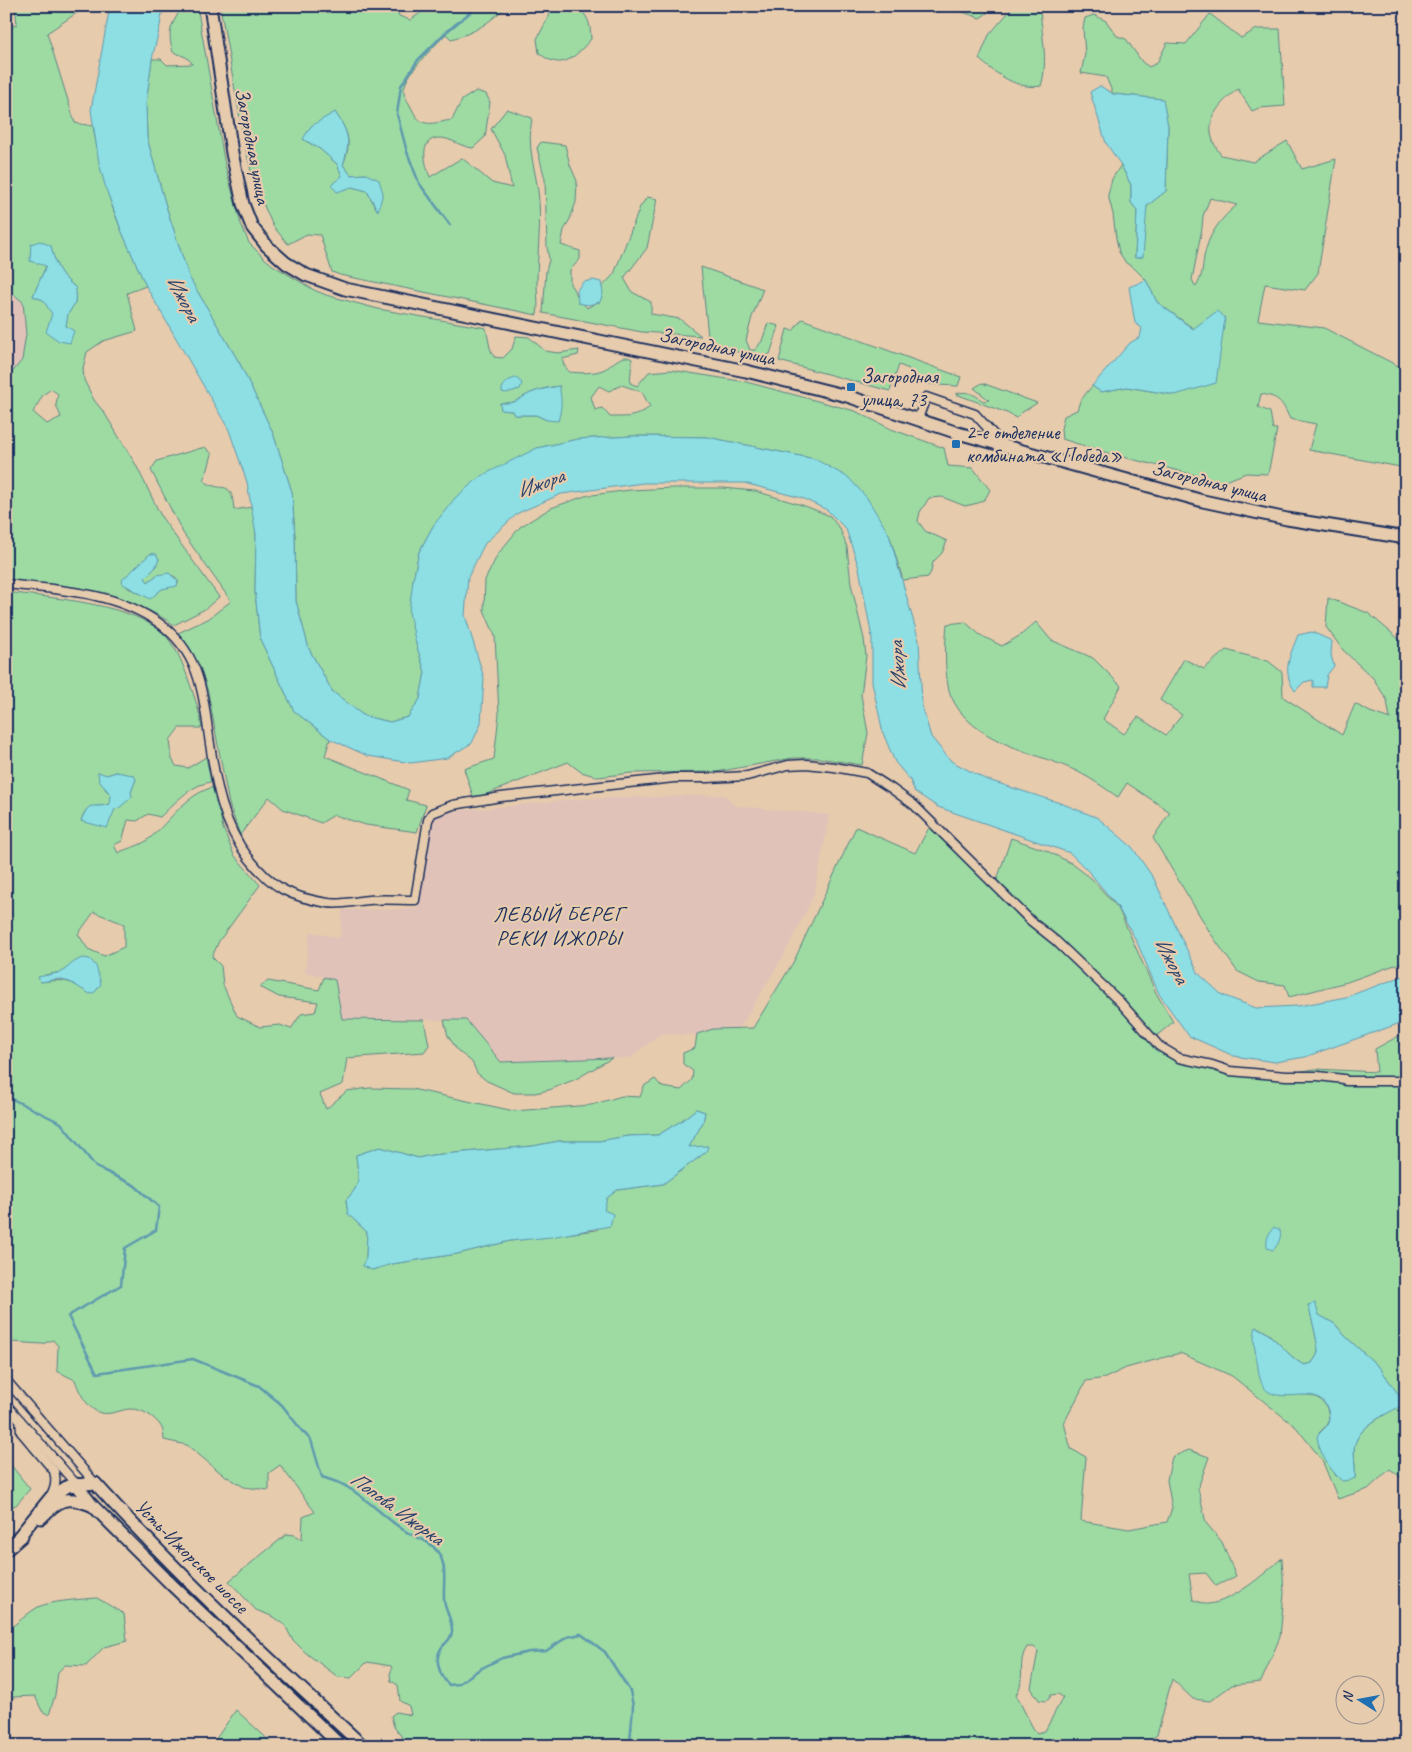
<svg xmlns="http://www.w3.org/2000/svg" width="1412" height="1752" viewBox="0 0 1412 1752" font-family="Caveat,sans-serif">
<rect width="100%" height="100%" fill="#e6cbad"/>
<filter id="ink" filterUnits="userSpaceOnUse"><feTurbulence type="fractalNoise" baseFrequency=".02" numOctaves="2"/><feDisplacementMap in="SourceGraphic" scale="10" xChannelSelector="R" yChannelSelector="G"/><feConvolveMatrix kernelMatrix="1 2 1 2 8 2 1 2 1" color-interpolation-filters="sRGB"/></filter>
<g filter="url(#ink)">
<g fill="#e0c2b9">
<path d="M6,288L23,302L26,334L22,361L6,380Z"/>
<path d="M725,795L735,806L829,815L814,895L785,953L735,1036L660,1034L630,1058L501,1062L466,1020L342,1019L335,980L305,972L310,932L339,938L341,932L342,910L417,909L430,822L437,813L580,799Z"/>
</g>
<g fill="#9ddba3" stroke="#5c8580" fill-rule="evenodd">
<path d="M15,6H87L47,33L75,123L93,126C97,147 100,167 106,186C115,221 132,253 146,286L127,293L137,331L103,341L87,352L83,368L84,380L94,400L105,414L136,465L162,518L219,597L205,609L174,625C126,591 63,589 6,581V380L22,360L26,334L23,302L6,288V30L17,24ZM51,246C56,267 59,274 76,288L75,303L68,314L66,326L53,314L43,300L33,296L46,266ZM51,389L58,394L56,405L61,417L47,424L33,412L43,395ZM150,554H156L159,559L155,568L145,578L148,582L157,575L174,576L178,581V584L162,589L150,598L128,588L123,580Z"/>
<path d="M181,6H197L225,165L241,224L249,243L264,258L274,266L314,290L326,295L378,309L486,328L490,348L494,357L503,358L512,349L516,336L529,337L545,351L558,353L579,350L578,355L562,359L564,365L569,372C580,373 595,374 605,369C613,365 622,352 632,359L630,383L637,386L649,372L671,370L746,382L855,411L891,429L944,448L948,466L973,468L990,490L985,499L978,503L965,506L942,497L929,498L920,512L918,521L925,531L947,541L942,553L933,562L931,572L928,577L903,580L889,534L815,459L707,437L632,436L578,439L537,448L433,526L419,552L413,580L416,644L425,672L420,699L408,717L390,722L364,716L332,691L309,649L296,601L295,537L292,492L273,433L240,364L189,277L165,203L147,138L146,104L152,59H161L167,65L193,64L186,57L173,52C170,42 168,31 174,21C177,15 180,12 181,6ZM622,385L642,392L650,407C635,418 628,417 610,417L602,408L595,410L591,397L599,386L609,391ZM560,386L547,420L536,415H514L512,411L501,410L500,403C518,404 517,399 531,393C540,389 550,387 560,386Z"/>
<path d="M220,6H396L399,16L410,20L431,6H507C488,23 476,33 451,39L446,34C436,45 401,77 404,93C405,98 409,103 411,107C421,130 431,123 452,120L462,100L476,91L486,94L490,102L485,137L473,148C461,147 449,137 439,138C418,139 425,164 430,177L462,158L492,183L512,188L505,155L491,129L507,109L532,118C527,148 534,163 538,191C542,222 537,253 537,284C537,295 539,304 537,315L340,275L332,272L320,235L307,234L288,244L273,226L254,183L245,146ZM335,112C349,133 352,142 343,165L351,175L366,174L377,210L367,191L352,187L342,176L337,164L320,149L304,140Z"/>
<path d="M547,6H577C589,18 590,22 591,39C574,58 562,72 539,53L537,39L550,14Z"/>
<path d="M954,6H989L987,13L980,18L960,11Z"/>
<path d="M1014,6L1040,7C1041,33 1049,60 1041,86C1018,90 996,74 979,59L989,35Z"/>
<path d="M1210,14L1241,38L1257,29H1280L1285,106L1259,108L1252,111L1238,89C1214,107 1200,127 1221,155L1253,162L1287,141L1302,169L1336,159L1318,273L1305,290L1265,284L1258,320L1324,328L1406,370V468L1309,450L1316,424L1290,419C1282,402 1280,397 1261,394L1258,407L1270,412L1273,429H1277L1268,474L1246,473L1223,482L1111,454L1062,439L1061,429L1064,416L1077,410L1080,401L1092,386L1101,392L1127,387L1175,395L1216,312L1194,329L1157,302L1146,280L1134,268L1126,263L1119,252L1116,238L1113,214L1108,195L1112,179L1121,165L1131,185V202L1137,211L1135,258L1147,206L1166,191L1168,126L1162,99L1113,94L1106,77L1081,73L1085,54L1083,28L1085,18L1094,15L1106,21L1117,36L1126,39L1142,62L1149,67L1157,63L1167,43L1186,44ZM1210,198L1237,205C1220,219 1208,235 1204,257C1202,270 1203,275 1196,287L1192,280L1202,228L1203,216Z"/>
<path d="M541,142L565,145L570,165L577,181L576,202L570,219L564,230L561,245L580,251V259L570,270V284L580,300L587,308L597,302L601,288L614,274L640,207L647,197L657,199L647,248L624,278L632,292L651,302V314L680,319L701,336L642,332L543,313L546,271L549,260L547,246L545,179L537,148Z"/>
<path d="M701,267L763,289L752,317L746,340L750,350H755L762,341L768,323L779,326L770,354L762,357L709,346Z"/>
<path d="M802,319L961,377L958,386L937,385L912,381L909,369L899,365L890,391L779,361L787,329L793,331Z"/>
<path d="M982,383L1037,403L1021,413L1016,418L1007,413L956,394C967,390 974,394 983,401L989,400L974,388Z"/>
<path d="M205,447L212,454L208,469L203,480C223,496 231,475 234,510L252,507L256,534L255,592L260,639L294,711L330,739L325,756L409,790L406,800L426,805L417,832L366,825L334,815L321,823L283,809L269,797L240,835L229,804L208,692L201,670L178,633L208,619L231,601L183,533L151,470L157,461Z"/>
<path d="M674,488H723L755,491L805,506L830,516L840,529L847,547L851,584L864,639L866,656L861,695L868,733L862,765L819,758H793L716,772L631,773L599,777L581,772L568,762L474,799L464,769L494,759L499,714L495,636L484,610L485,580L498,554L520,527L551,508L585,496L630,490Z"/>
<path d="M6,592C51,598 134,603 166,636C178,650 184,667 190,684C195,699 200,712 202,728H179L170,740L172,759L176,766L188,768L206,757L211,782C190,785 175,803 160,817L148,814L137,821L128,820L122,841L114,845L118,853C129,847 140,847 150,838C171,820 186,794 214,787L223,828L234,855L260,885L219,941L212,957L221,966L223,985L237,1016L260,1027L280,1025L291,1029L301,1014L315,1012L318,1002L279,997L260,987L268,981L319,990L324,977L335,980L342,1019L424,1020L429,1045L424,1052L347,1058L343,1084L320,1094L326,1109L347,1091L370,1088L412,1089L514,1111L591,1105L622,1096L640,1097L644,1086L655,1079L662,1087L681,1090L692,1080L693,1071L683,1064V1053L695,1048L697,1034L713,1029L753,1028L794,961L856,827L915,853L929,828L996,883L1011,838L1045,850L1071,863L1092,879L1118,908L1156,993L1173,1022L1154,1038L1181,1062L1219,1071L1271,1076L1315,1069L1377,1072L1375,1049L1406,1032V1481L1390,1469L1368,1489L1338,1499L1322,1460L1296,1427L1232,1376L1180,1353L1126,1368L1105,1378L1086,1381L1064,1423L1071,1449L1086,1457L1081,1521L1129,1529L1167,1522L1172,1508L1167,1480L1172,1457L1189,1450L1209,1457L1198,1488L1206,1523L1222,1542L1236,1576L1216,1586L1206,1573L1189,1574L1193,1600C1198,1601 1204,1605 1208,1604C1233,1602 1264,1574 1282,1558L1284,1594L1280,1637L1261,1682L1232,1685L1210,1701L1193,1699L1172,1679L1157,1735L1141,1746H409L394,1727L391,1716L396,1712L411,1715L409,1706L400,1701L398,1685L391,1681L390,1674L392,1669L391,1666L367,1662L351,1678L338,1677L306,1653L292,1639L285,1625L274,1617L256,1610L229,1581L287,1534L295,1535L302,1539L303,1517L315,1512L280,1465L269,1473V1490L244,1487L221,1473L187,1445L164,1440C164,1436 163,1431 162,1428C156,1417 141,1408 129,1409C120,1410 111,1415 101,1413C88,1410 79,1392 75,1380L57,1371L58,1346L53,1340L42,1344L12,1342L6,1335ZM116,772L136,779L131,792L112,812L110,821H81C87,801 94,809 110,804L111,795L105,789L107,775ZM94,912L124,924V947L104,956L88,949L78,934ZM67,968L78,986C65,979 55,980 41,982L45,975L62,972ZM696,1109L705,1112L703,1122L689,1147L706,1152L663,1184L617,1190L607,1198L597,1230L510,1241L457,1254L392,1264L372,1270L366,1258L367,1232L348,1214L346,1200C363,1183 358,1177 356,1155L380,1147L418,1158L432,1155L533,1146L559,1141H599L628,1136L658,1135L681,1121ZM1308,1305L1319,1315L1335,1324L1345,1336L1380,1368L1404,1403C1387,1415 1355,1426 1354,1450C1354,1460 1356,1469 1355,1478L1336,1476L1319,1447V1433C1325,1427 1331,1422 1328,1412C1323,1390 1297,1395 1280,1395C1265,1371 1250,1357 1257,1327C1276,1335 1286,1356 1304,1365L1312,1363C1314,1360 1317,1356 1318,1352C1319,1348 1310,1310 1308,1305ZM1027,1647H1034L1038,1651L1031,1688L1039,1700L1045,1701L1049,1699L1051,1695L1058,1694L1063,1697L1045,1731L1037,1733L1033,1728L1016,1695C1027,1678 1016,1663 1027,1647Z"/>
<path d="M1328,598L1368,613L1406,645V961L1347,982L1289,997L1285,985L1259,982L1237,971L1211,934L1153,838L1170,812L1127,783L1118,797C1103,787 1088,776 1072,769C1031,751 971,742 951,696C944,680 945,641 947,624L965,622L980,635L1002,646L1021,635L1036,622L1051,640L1093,658L1121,686L1103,719L1124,734L1138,717L1166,735L1182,715L1160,700L1184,659L1204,669L1226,650L1268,661L1282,672L1283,697L1342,735L1355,704L1370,712L1390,719L1387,700L1373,678L1343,650L1326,627Z"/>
<path d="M444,1020H466L501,1062L612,1058L576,1079L549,1090L535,1093H514L487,1081L477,1073L472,1062L458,1051L448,1036Z"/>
<path d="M6,1459L30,1489L16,1505L6,1509Z"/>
<path d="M97,1598L124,1614L127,1641L104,1647L86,1666L65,1665L58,1672L55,1695L49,1715L42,1711L35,1696L13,1697L6,1709V1630C18,1624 27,1613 38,1607C50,1601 84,1599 97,1598Z"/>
<path d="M236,1710L275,1746H211Z"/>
</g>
<g fill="#8ddfe4" stroke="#5f99ae">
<path d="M110,6H163L160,26L152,59L146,104L147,138L165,203L189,277L240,364L273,433L292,492L295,537L296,601L309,649L332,691L364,716L390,722L408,717L420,699L425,672L416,644L409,612L413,580L419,552L433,526L455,498L481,476L537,448L578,439L632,436L707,437L815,459L849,478L867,498L889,534L919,641L922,706L931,737L951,761L985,779L1063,804L1098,818L1132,847L1154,879L1183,942L1199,974L1222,995L1256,1008L1299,1006L1346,997L1406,975V1021L1305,1057L1275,1062L1234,1056L1189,1036L1159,994L1137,942L1117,906L1090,873L1070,853L938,807L915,792L910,780L895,762L883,733L872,682V638L859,568L846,529L827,510L802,498L744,483H643L561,494L518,513L485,543L468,577L465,615L484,678L481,723L472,743L447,758L411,763L368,756L330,739L294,711L260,639L255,592L256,534L247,482L229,430L146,286L122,232L106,189L99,163L91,110Z"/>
<path d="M1100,86L1113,94L1163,99L1168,126L1166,191L1147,206L1143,257L1135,258L1137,211L1131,202V185L1121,165L1106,143L1090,92Z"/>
<path d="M335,112C349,133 351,141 343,165L351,175L366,174L379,180L383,193L378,211L367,191L352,187L337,192L331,185L342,176L337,164L320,149L303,139L311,126Z"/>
<path d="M40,241L51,246C56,267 59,274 76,288L75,303L68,314L66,326L74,331L70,343L59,341L46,332L52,314L43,300L33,296L46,266L30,261L31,244Z"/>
<path d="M593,280L601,282L603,293L600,302L588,305L578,303L577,290L583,282Z"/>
<path d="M1146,280L1157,302L1193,329L1217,311L1225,318L1216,383L1175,395L1127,387L1101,392L1092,386L1130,343L1140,337L1142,328L1135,323L1129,287Z"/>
<path d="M516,378L522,383L520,389L506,393L502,392C501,385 509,379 516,378Z"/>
<path d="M559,386C562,399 562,408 558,421L547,420L536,415H514L512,411L501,410L500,403C518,404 517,399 531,393C540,389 550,388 559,386Z"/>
<path d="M150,554H156L159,559L155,568L145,578L148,582L157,575L169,573L178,581L177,586L162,589L150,599L123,584L122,580Z"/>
<path d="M1312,632L1332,641L1331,655L1334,666L1327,675L1325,687H1313V680L1304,682L1295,691C1281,671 1290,656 1298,635Z"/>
<path d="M98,772L107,775L116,772L133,775L136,779L131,792L132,797L119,808L115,809L107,828L81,821C90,798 92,810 110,804L111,795L99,781Z"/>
<path d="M82,958L90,959L96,966L101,984L95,992L90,994L70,982L58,979L41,982L38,977L62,972L74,962Z"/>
<path d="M696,1109L705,1112L703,1122L689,1147L708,1146L706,1152L663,1184L617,1190L607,1198L604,1210L613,1214L610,1226L551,1237L510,1241L457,1254L392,1264L372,1270L362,1266L366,1258L367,1232L348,1214L346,1200C363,1183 358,1177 356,1155L380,1147L418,1158L432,1155L533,1146L559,1141H599L628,1136L658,1135L681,1121Z"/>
<path d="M1274,1227L1280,1230C1282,1237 1278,1245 1273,1250L1267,1248C1266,1239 1268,1234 1274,1227Z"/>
<path d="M1315,1303L1319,1315L1335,1324L1345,1336L1380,1368L1405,1404C1387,1414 1355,1426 1354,1450C1354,1460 1356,1469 1355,1478L1351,1480L1342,1481C1329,1469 1319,1453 1317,1436C1320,1432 1325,1429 1327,1425C1330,1420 1329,1414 1328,1410C1319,1383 1288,1403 1269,1392C1259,1386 1259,1372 1257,1361C1255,1349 1252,1339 1256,1327C1276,1335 1286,1356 1304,1365L1312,1363C1314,1360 1317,1356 1318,1352C1319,1348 1310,1310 1308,1305Z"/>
</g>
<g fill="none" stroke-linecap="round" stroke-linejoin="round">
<g stroke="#5f99ae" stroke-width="2.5">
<path d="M450,225L419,183L407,152L397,114L401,86L418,60L445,33L478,6"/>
<path d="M6,1096L61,1123L96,1167L134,1185L159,1207L156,1230L125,1248L121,1285L68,1316L97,1373L193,1359L259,1386L282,1405L302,1431L311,1440L322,1477C330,1480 340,1482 347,1487C368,1499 385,1518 405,1531C416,1538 429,1540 437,1551C448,1565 443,1582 444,1599C444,1610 453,1619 452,1632C451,1640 446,1642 442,1647C433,1659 440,1676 449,1685L458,1684L480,1669L502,1658L529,1652L546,1651L567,1637L581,1634L605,1652L630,1691L633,1706L630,1742L632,1746"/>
</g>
<g stroke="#1b2f5e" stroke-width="11">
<g id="street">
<path d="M918,419L926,397L975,414L1003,445"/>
<path d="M6,584C58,590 114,591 159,623C202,654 203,697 210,744C216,784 223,825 248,857C272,888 290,897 328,903C341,905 356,901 369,900C384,899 400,900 415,900L428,820L432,813L453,805L501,797L674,778H708L747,776L788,765L806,764L834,767L867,773L892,789L914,805L1031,921L1056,941L1120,1002L1159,1046L1179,1058L1212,1065L1230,1071L1286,1076H1318L1344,1079L1346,1081H1406"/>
<path d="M6,1380L95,1483"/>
<path d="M6,1404L76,1484"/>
<path d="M20,1420L21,1432L54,1471C57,1481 55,1487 51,1497"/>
</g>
</g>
<g stroke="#1b2f5e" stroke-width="15">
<g id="secondary">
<path d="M210,6L232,153L243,204L252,227L267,246L286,263L306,275L345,289L746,371L847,396L958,433L1203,501L1287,519L1406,538"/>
<path d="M76,1484L93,1506L172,1585L341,1746"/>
<path d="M41,1518C59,1499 66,1495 91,1505"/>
<path d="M17,1539L51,1497L68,1486L95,1483C179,1576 271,1661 363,1746"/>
<path d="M6,1550L22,1536"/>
</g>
</g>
<use href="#street" stroke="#e6cbad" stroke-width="8"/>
<use href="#secondary" stroke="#e6cbad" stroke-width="11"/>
</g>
</g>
<g fill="#1f6fb2" stroke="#e6cbad" stroke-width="2">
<rect x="846" y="382" width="10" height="10" rx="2.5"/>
<rect x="951" y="439" width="10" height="10" rx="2.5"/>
</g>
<g text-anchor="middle" stroke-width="4.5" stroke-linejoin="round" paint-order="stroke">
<g font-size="20" fill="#1b2f5e" stroke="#e6cbad">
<text transform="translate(253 146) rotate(79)" y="7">Загородная улица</text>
<text transform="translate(717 346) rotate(12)" y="7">Загородная улица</text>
<text transform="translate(1209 481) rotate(14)" y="7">Загородная улица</text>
<text transform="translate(192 1556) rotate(45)" y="7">Усть-Ижорское шоссе</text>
</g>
<g font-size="20" fill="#1b2f5e" stroke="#e6cbad" text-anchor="start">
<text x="861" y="383">Загородная<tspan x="861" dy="23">улица, 73</tspan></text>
<text x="966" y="439">2-е отделение<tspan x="966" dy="23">комбината «Победа»</tspan></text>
</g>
<g font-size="21" font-style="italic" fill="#26416b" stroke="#e6cbad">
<text transform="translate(184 298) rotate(62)" y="7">Ижора</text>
<text transform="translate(540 483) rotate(-20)" y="7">Ижора</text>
<text transform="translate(897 666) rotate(-94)" y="7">Ижора</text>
<text transform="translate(1172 960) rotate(62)" y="7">Ижора</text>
<text transform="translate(397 1508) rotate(36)" y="7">Попова Ижорка</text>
</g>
<g font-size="21" letter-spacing="1" fill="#1b2f5e" stroke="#e6cbad">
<text x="559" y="921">ЛЕВЫЙ БЕРЕГ<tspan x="559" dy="24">РЕКИ ИЖОРЫ</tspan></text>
</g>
</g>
<rect width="1412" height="1752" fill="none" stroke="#e6cbad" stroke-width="25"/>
<rect x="12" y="12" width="1387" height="1727" fill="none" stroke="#1b2f5e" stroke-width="2" filter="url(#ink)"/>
<g transform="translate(1360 1700) rotate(281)"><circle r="24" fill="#e6cbad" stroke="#958d8d"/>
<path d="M0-4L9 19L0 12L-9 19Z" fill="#1f6fb2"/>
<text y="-8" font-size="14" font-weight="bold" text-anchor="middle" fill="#1b2f5e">N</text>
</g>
</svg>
